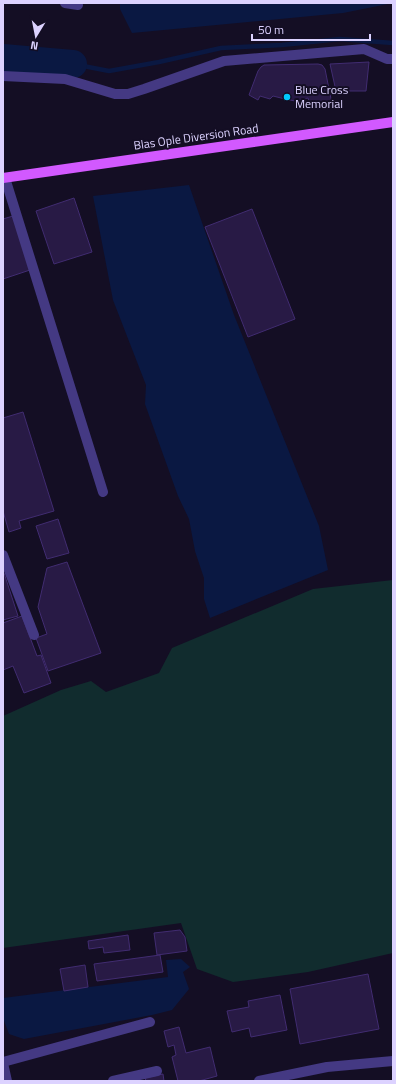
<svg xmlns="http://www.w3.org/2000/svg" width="396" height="1084" viewBox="0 0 396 1084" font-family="'Titillium Web',sans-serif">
<rect width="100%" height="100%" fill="#140e24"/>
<path fill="#112c2e" d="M393,580V953L308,972L233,982L197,969L181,923L3,948V716L61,690L91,681L106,692L159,673L172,648L313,589Z"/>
<g fill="#0a1842">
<path d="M120,3H393L343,13L132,33L120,9Z"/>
<path d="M189,185L234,315L319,526L328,570L210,618L204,599V578L195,551L189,519L178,496L145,404L146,385L113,300L93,196Z"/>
<path d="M181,959L190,967L183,972L189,989L172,1010L152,1015L24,1039L9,1034L3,1018V998L168,977L166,960Z"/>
</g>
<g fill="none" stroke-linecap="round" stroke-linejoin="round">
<path stroke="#0a1842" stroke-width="4.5" d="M73,64L109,71L159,62L221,48L282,45L340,39L393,43"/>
<path stroke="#0a1842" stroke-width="28" d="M3,58L73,64"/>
</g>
<g fill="#281a45" stroke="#412c71">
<path d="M369,62L366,91H336L330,64Z"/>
<path d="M318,64L322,65L325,69L332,104L322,106L321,102L310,104L308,98L295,101L285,99L273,96L270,99L260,96L258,100L249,95L258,71L261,67L264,65Z"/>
<path d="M74,198L92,252L54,264L36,211Z"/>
<path d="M252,209L295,319L248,337L205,227Z"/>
<path d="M13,216L30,270L3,279V219Z"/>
<path d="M23,412L54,511L19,521L21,528L9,532L3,511V418Z"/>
<path d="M58,519L69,553L47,559L36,526Z"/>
<path d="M67,562L101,653L48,671L36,638L47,634L38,607L47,568Z"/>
<path d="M3,573H4L18,616L3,620Z"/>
<path d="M22,616L37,656L41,655L51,683L24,693L13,666L3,670V623Z"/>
<path d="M180,930L185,937L187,951L157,955L154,933Z"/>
<path d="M128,935L130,950L104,953L103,947L89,949L88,941Z"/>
<path d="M160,955L163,972L97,981L94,964Z"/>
<path d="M85,965L88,987L64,991L60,969Z"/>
<path d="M368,974L379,1029L300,1044L290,989Z"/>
<path d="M280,995L287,1030L251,1037L249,1028L232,1032L227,1011L249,1007L248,1001Z"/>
<path d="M179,1027L186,1053L210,1047L217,1076L199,1081H178L172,1057L176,1055L174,1045L168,1047L164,1031Z"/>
<path d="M163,1074L164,1081H146L145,1078Z"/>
</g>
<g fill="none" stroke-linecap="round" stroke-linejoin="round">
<g stroke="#443983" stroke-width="10">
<path d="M65,3L78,5"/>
<path d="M3,76L65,79L115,94H128L144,89L224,61L364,49L387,59H393"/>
<path d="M5,178L103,492"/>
<path d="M3,555L34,635"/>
<path d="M3,1062L150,1022"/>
<path d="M3,1063L7,1081"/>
<path d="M113,1081L157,1071"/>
<path d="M259,1081L327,1067L393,1061"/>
</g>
<path stroke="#d259ff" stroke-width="10" d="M3,178L393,122"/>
</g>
<circle fill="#00c9fd" stroke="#140e24" stroke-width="1.5" cx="287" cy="97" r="4"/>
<g text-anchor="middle" stroke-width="4" stroke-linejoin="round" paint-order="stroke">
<g font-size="12" fill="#dcd2ff" stroke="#140e24" text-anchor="start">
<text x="295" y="94">Blue Cross<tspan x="295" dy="14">Memorial</tspan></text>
</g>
<g font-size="12" fill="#dcd2ff" stroke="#140e24">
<text transform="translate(196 137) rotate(-8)" y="4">Blas Ople Diversion Road</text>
</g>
</g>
<rect width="396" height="1084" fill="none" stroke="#dcd2ff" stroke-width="8"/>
<g transform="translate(36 36) rotate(190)" stroke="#140e24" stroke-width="3" paint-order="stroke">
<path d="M0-3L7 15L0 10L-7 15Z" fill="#dcd2ff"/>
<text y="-6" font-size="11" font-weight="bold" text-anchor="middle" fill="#dcd2ff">N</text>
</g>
<path d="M252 34v6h118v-6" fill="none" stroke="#dcd2ff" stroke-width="2"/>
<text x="258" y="34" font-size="12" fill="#dcd2ff" stroke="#140e24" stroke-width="3" paint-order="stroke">50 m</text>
</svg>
